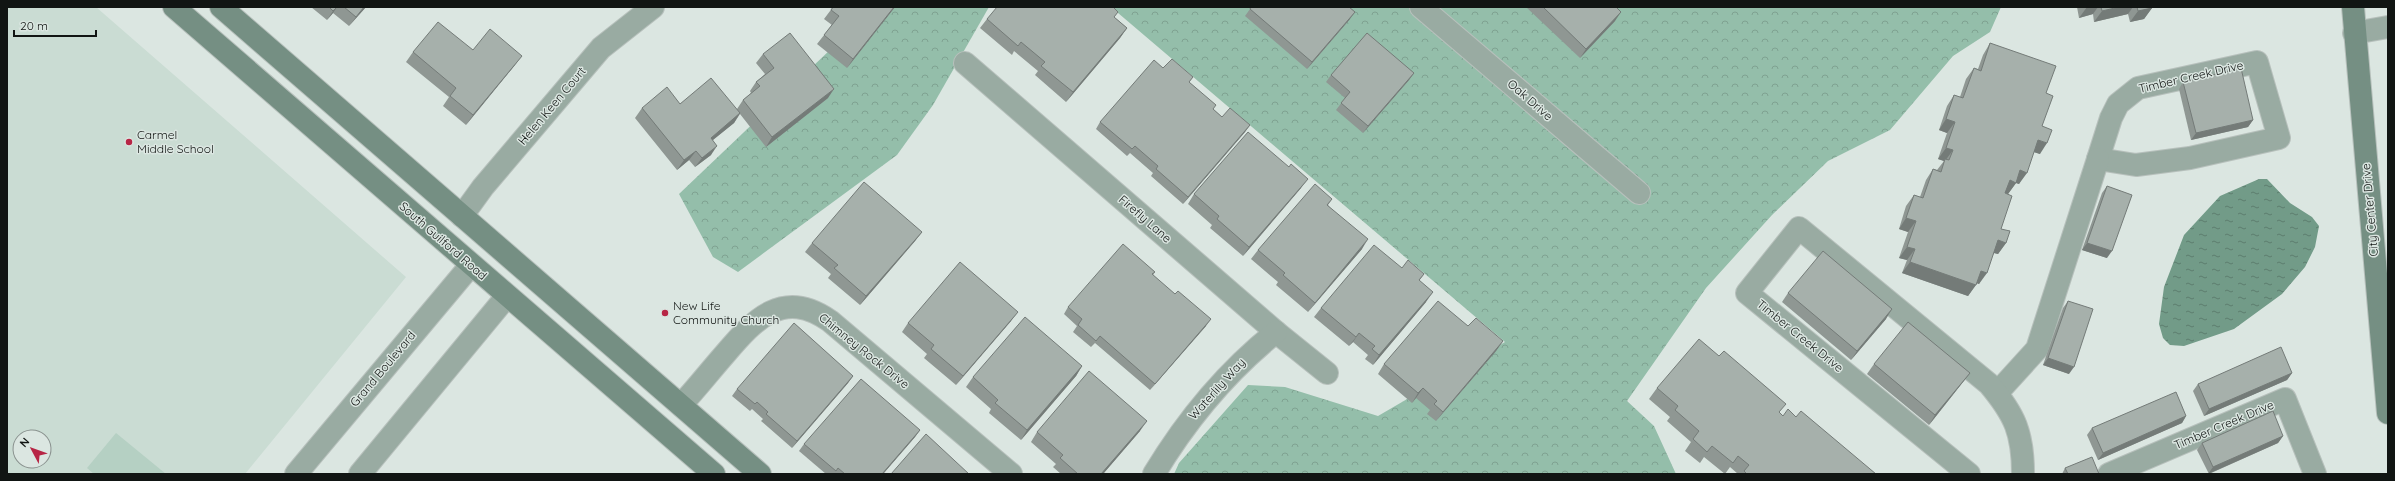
<svg xmlns="http://www.w3.org/2000/svg" width="2395" height="481" viewBox="0 0 2395 481" font-family="Quicksand,sans-serif">
<defs>
<pattern id="forest-crowns" width="20" height="18" patternUnits="userSpaceOnUse"><rect width="20" height="18" fill="#94beaa"/><path d="M2 6a3 3 0 1 1 6 0M12 15a3 3 0 1 1 6 0" fill="none" stroke="#7fa291"/></pattern>
<pattern id="water-ripples" width="26" height="14" patternUnits="userSpaceOnUse"><rect width="26" height="14" fill="#729b88"/><path d="M2 4q2-2 4 0t4 0M15 11q2-2 4 0t4 0" fill="none" stroke="#5c7d6e"/></pattern>
</defs>
<rect width="100%" height="100%" fill="#dbe6e1"/>
<path fill="#cadcd3" fill-rule="evenodd" d="M7,7H96L406,277L245,474H7ZM20,437H44V461H20Z"/>
<path fill="#b5d0c3" d="M116,433L166,474H94L87,468Z"/>
<g fill="url(#forest-crowns)">
<path d="M875,7H989L933,105L897,155L738,272L713,257L679,194Z"/>
<path d="M1111,7H2001L1990,32L1953,56L1890,130L1828,161L1772,215L1706,288L1627,401L1654,426L1676,474H1174L1179,463L1248,385L1285,387L1378,416L1505,342Z"/>
</g>
<path fill="url(#water-ripples)" d="M2259,179H2267L2290,203L2312,217L2319,226L2315,247L2305,267L2282,294L2234,329L2184,346L2170,345L2163,338L2159,324L2164,287L2184,235L2220,196Z"/>
<g fill="none" stroke-linecap="round" stroke-linejoin="round">
<g stroke="#b7c0bc" stroke-width="24">
<g id="street">
<path d="M1421,7L1639,193"/>
<path d="M2354,33L2388,27"/>
<path d="M2257,62L2279,138L2190,158L2136,165L2098,159L2111,118L2118,104L2138,88Z"/>
<path d="M965,63L1276,332L1327,373"/>
<path d="M462,216L483,187L601,48L653,7"/>
<path d="M1997,393L2037,349L2098,159"/>
<path d="M681,405C696,389 710,371 725,354C755,319 783,288 830,321L1011,474"/>
<path d="M296,474L471,265"/>
<path d="M360,474L507,296"/>
<path d="M1154,474C1187,419 1226,372 1276,332"/>
<path d="M1969,474L1747,293L1799,228L1989,384C2015,415 2023,433 2023,474"/>
<path d="M2109,474L2285,399L2315,474"/>
</g>
</g>
<g stroke="#b7c0bc" stroke-width="24">
<g id="secondary">
<path d="M174,7L714,474"/>
<path d="M221,7L760,474"/>
<path d="M2353,7L2388,413"/>
</g>
</g>
<use href="#street" stroke="#99aba2" stroke-width="22"/>
<use href="#secondary" stroke="#758f83" stroke-width="22"/>
</g>
<g fill="#8f9793">
<path d="M311,7H366L349,26L333,13L327,20Z"/>
<path d="M833,7H895L847,68L817,44L832,25L824,19Z"/>
<path d="M1526,7H1616L1615,21L1580,58Z"/>
<path d="M2077,7H2156L2152,8L2144,19L2130,22L2128,14L2094,22L2093,14L2079,18Z"/>
<path d="M1250,9L1350,19L1307,69L1245,16Z"/>
<path d="M1118,12L1114,17L1127,28L1120,38L1066,102L1035,75L1038,71L1014,51L1012,55L980,28L987,19Z"/>
<path d="M1990,43L2046,93L2042,126L2040,154L2034,152L2019,184L2016,183L2008,194L2001,229L2006,243L1998,254L1994,253L1979,284L1977,283L1968,296L1902,273L1907,260L1899,258L1908,232L1899,229L1906,206L1914,195L1920,197L1926,180L1933,169L1937,170L1944,161L1938,159L1947,133L1939,130L1947,106L1954,95L1960,97L1966,79L1974,68L1978,69L1983,55Z"/>
<path d="M473,50L515,65L466,125L443,106L449,97L406,62L413,52Z"/>
<path d="M763,54L828,98L766,147L740,114L734,123L713,140L711,155L695,167L689,160L677,170L635,118L642,108L680,104L737,109L743,100L751,93L750,91L756,82L765,74L756,63Z"/>
<path d="M1163,68L1193,77L1189,82L1213,109L1222,117L1250,125L1245,132L1183,204L1151,176L1153,173L1130,153L1127,156L1096,129L1100,122Z"/>
<path d="M1414,73L1409,80L1363,133L1336,110L1345,98L1326,82L1331,75Z"/>
<path d="M2183,82L2253,120L2248,127L2191,140L2179,89Z"/>
<path d="M2107,186V258L2082,250L2102,193Z"/>
<path d="M1301,188L1243,256L1210,228L1212,225L1188,204L1194,194Z"/>
<path d="M1332,199L1328,205L1362,249L1308,312L1276,285L1278,282L1251,259L1258,250Z"/>
<path d="M922,232L915,241L860,305L828,278L831,274L805,252L812,243Z"/>
<path d="M1402,268L1424,274L1419,281L1426,302L1373,365L1365,359L1368,355L1353,342L1349,346L1314,317L1321,308Z"/>
<path d="M1155,272L1153,275L1206,326L1150,390L1095,343L1091,347L1073,332L1077,326L1064,314L1068,307Z"/>
<path d="M1788,293L1886,319L1851,360L1782,302Z"/>
<path d="M2068,301L2069,374L2043,365L2063,308Z"/>
<path d="M1011,321L956,385L924,358L927,354L902,332L908,323Z"/>
<path d="M1468,326L1503,341L1496,351L1436,421L1427,414L1430,410L1416,398L1412,403L1378,374L1384,364Z"/>
<path d="M1874,364L1970,373L1963,382L1929,425L1867,374Z"/>
<path d="M1082,366L1076,376L1021,440L989,413L991,409L966,387L973,377Z"/>
<path d="M2292,373L2287,380L2204,416L2193,391L2198,384Z"/>
<path d="M853,376L848,383L792,448L761,421L763,419L752,409L750,411L732,396L737,389Z"/>
<path d="M1657,388L1780,413L1783,416L1796,417L1876,474H1738L1730,467L1725,474L1704,457L1700,463L1685,451L1691,442L1667,421L1670,417L1649,399Z"/>
<path d="M2186,416L2182,423L2098,460L2087,435L2092,428Z"/>
<path d="M920,430L915,437L883,474H826L799,451L804,444Z"/>
<path d="M1140,431L1103,474H1061L1053,467L1056,464L1031,442L1037,432Z"/>
<path d="M2283,436L2278,443L2209,474L2197,450L2202,443Z"/>
<path d="M2065,468L2099,474H2062Z"/>
</g>
<g fill="#747b78">
<path d="M337,7L333,13L327,20L333,11Z"/>
<path d="M364,7H366L349,26L356,17Z"/>
<path d="M894,7H895L847,68L853,59Z"/>
<path d="M2087,7H2098L2093,14L2079,18Z"/>
<path d="M2119,7H2133L2128,14L2094,22L2102,11Z"/>
<path d="M2145,7H2156L2152,8L2144,19L2130,22L2138,11Z"/>
<path d="M1355,12L1350,19L1307,69L1312,62Z"/>
<path d="M1621,12L1615,21L1580,58L1586,49Z"/>
<path d="M1127,28L1120,38L1066,102L1073,92Z"/>
<path d="M522,56L515,65L466,125L473,115Z"/>
<path d="M1414,73L1409,80L1363,133L1368,126Z"/>
<path d="M834,89L828,98L766,147L772,137Z"/>
<path d="M740,113L734,123L704,147L711,138Z"/>
<path d="M1946,119L1955,122L1947,133L1939,130Z"/>
<path d="M2253,120L2248,127L2191,140L2196,133Z"/>
<path d="M1250,125L1245,132L1183,204L1188,197Z"/>
<path d="M2038,140L2047,143L2040,154L2030,151Z"/>
<path d="M717,146L711,155L695,167L702,158Z"/>
<path d="M1946,148L1953,150L1945,161V159L1944,161L1938,159Z"/>
<path d="M696,151L689,160L677,170L684,160Z"/>
<path d="M2020,170L2027,173L2019,184L2016,183L2008,194L2002,192L2010,180Z"/>
<path d="M1308,179L1301,188L1243,256L1249,247Z"/>
<path d="M1906,218L1916,221L1908,232L1899,229Z"/>
<path d="M922,232L915,241L860,305L866,296Z"/>
<path d="M1368,239L1362,249L1308,312L1315,303Z"/>
<path d="M1998,240L2006,243L1998,254L1990,252Z"/>
<path d="M2087,243L2112,251L2107,258L2082,250Z"/>
<path d="M1907,247L1915,249L1907,260L1899,258Z"/>
<path d="M1910,262L1976,285L1968,296L1902,273Z"/>
<path d="M1981,271L1987,273L1979,284L1973,282Z"/>
<path d="M1433,292L1426,302L1373,365L1379,355Z"/>
<path d="M1892,309L1886,319L1851,360L1857,351Z"/>
<path d="M1018,312L1011,321L956,385L963,376Z"/>
<path d="M1211,319L1206,326L1150,390L1155,384Z"/>
<path d="M1359,333L1353,342L1349,346L1356,337Z"/>
<path d="M1503,341L1496,351L1436,421L1443,412Z"/>
<path d="M2048,358L2074,367L2069,374L2043,365Z"/>
<path d="M1082,366L1076,376L1021,440L1027,430Z"/>
<path d="M1970,373L1963,382L1929,425L1935,415Z"/>
<path d="M2292,373L2287,380L2204,416L2209,409Z"/>
<path d="M853,376L848,383L792,448L797,441Z"/>
<path d="M1423,388L1416,398L1412,403L1418,393Z"/>
<path d="M2186,416L2182,423L2098,460L2103,453Z"/>
<path d="M1147,421L1140,431L1103,474H1101Z"/>
<path d="M920,430L915,437L883,474H882Z"/>
<path d="M2283,436L2278,443L2208,474L2213,467Z"/>
</g>
<g fill="#a6b0ab" stroke="#747b78">
<path d="M329,7H337L333,11Z"/>
<path d="M344,7H364L356,17Z"/>
<path d="M833,7H894L853,59L824,35L839,16L831,10Z"/>
<path d="M997,7H1113L1118,12L1114,17L1127,28L1073,92L1041,66L1045,62L1021,42L1018,46L987,19Z"/>
<path d="M1251,7H1349L1355,12L1312,62L1250,9Z"/>
<path d="M1543,7H1616L1621,12L1586,49Z"/>
<path d="M2101,7H2119L2102,11Z"/>
<path d="M2137,7H2151L2152,8L2138,11Z"/>
<path d="M438,22L473,50L490,29L522,56L473,115L450,96L456,88L413,52Z"/>
<path d="M790,33L834,89L772,137L743,100L760,86L756,82L774,68L763,54Z"/>
<path d="M1367,33L1414,73L1368,126L1341,103L1350,92L1331,75Z"/>
<path d="M1990,43L2056,66L2046,93L2053,96L2042,126L2052,130L2047,143L2038,140L2027,173L2020,170L2016,183L2010,180L2005,193L2012,196L2001,229L2010,231L2006,243L1998,240L1987,273L1981,271L1976,285L1910,262L1915,249L1907,247L1916,221L1906,218L1914,195L1923,198L1933,169L1941,172L1945,159L1949,160L1953,150L1946,148L1955,122L1946,119L1954,95L1963,98L1974,68L1981,71Z"/>
<path d="M1172,59L1193,77L1189,82L1216,105L1213,109L1222,117L1230,108L1250,125L1188,197L1156,169L1158,166L1135,146L1132,149L1100,122L1154,60L1163,68Z"/>
<path d="M2241,68L2253,120L2196,133L2183,82Z"/>
<path d="M711,78L740,113L711,138L717,146L702,158L696,151L684,160L642,108L667,87L680,104Z"/>
<path d="M1248,132L1289,167L1291,164L1308,179L1249,247L1217,219L1219,216L1194,194Z"/>
<path d="M864,182L922,232L866,296L834,268L838,265L812,243Z"/>
<path d="M1315,184L1332,199L1327,205L1368,239L1315,303L1283,275L1285,273L1258,250Z"/>
<path d="M2107,186L2132,195L2112,251L2087,243Z"/>
<path d="M1123,244L1155,272L1152,274L1175,294L1178,291L1211,319L1155,384L1100,336L1096,341L1078,325L1082,319L1068,307Z"/>
<path d="M1374,245L1402,268L1408,260L1424,274L1419,280L1433,292L1379,355L1372,349L1375,346L1359,333L1356,337L1321,308Z"/>
<path d="M1823,251L1892,309L1857,351L1788,293Z"/>
<path d="M960,262L1018,312L963,376L931,349L934,345L908,323Z"/>
<path d="M1438,301L1468,326L1476,318L1503,341L1443,412L1434,404L1437,401L1423,388L1418,393L1384,364Z"/>
<path d="M2068,301L2093,309L2074,367L2048,358Z"/>
<path d="M1025,317L1082,366L1027,430L995,403L998,400L973,377Z"/>
<path d="M1908,322L1970,373L1935,415L1874,364Z"/>
<path d="M794,323L853,376L797,441L766,414L768,412L757,402L755,404L737,389Z"/>
<path d="M1699,339L1719,356L1724,351L1786,404L1779,412L1783,416L1788,409L1796,417L1801,411L1876,474H1747L1744,471L1749,465L1738,456L1733,463L1712,446L1707,452L1693,439L1699,431L1675,410L1678,406L1657,388Z"/>
<path d="M2281,347L2292,373L2209,409L2198,384Z"/>
<path d="M1089,371L1147,421L1101,474H1078L1060,458L1063,455L1037,432Z"/>
<path d="M861,379L920,430L882,474H845L838,468L836,471L804,444Z"/>
<path d="M2176,392L2186,416L2103,453L2092,428Z"/>
<path d="M2273,411L2283,436L2213,467L2202,443Z"/>
<path d="M926,434L969,474H891Z"/>
<path d="M2092,457L2099,474H2068L2065,468Z"/>
</g>
<g fill="#b72545" stroke="#dbe6e1" stroke-width="1.5">
<circle cx="129" cy="142" r="4"/>
<circle cx="665" cy="313" r="4"/>
</g>
<g text-anchor="middle" stroke-width="3" stroke-linejoin="round" paint-order="stroke">
<g font-size="12" fill="#111513" stroke="#dbe6e1">
<text transform="translate(2191 77) rotate(-13)" y="4">Timber Creek Drive</text>
<text transform="translate(1530 100) rotate(41)" y="4">Oak Drive</text>
<text transform="translate(552 106) rotate(-50)" y="4">Helen Keen Court</text>
<text transform="translate(2370 210) rotate(-95)" y="4">City Center Drive</text>
<text transform="translate(1145 219) rotate(41)" y="4">Firefly Lane</text>
<text transform="translate(443 241) rotate(41)" y="4">South Guilford Road</text>
<text transform="translate(1800 336) rotate(39)" y="4">Timber Creek Drive</text>
<text transform="translate(864 351) rotate(39)" y="4">Chimney Rock Drive</text>
<text transform="translate(383 369) rotate(-50)" y="4">Grand Boulevard</text>
<text transform="translate(1217 389) rotate(-48)" y="4">Waterlily Way</text>
<text transform="translate(2224 425) rotate(-23)" y="4">Timber Creek Drive</text>
</g>
<g font-size="12" fill="#111513" stroke="#dbe6e1" text-anchor="start">
<text x="137" y="139">Carmel<tspan x="137" dy="14">Middle School</tspan></text>
<text x="673" y="310">New Life<tspan x="673" dy="14">Community Church</tspan></text>
</g>
</g>
<rect width="2395" height="481" fill="none" stroke="#111513" stroke-width="16"/>
<g transform="translate(32 449) rotate(311)"><circle r="19" fill="#dbe6e1" stroke="#8a928f"/>
<path d="M0-3L7 15L0 10L-7 15Z" fill="#b72545"/>
<text y="-6" font-size="11" font-weight="bold" text-anchor="middle" fill="#111513">N</text>
</g>
<path d="M14 30v6h82v-6" fill="none" stroke="#111513" stroke-width="2"/>
<text x="20" y="30" font-size="12" fill="#111513" stroke="#dbe6e1" stroke-width="3" paint-order="stroke">20 m</text>
</svg>
